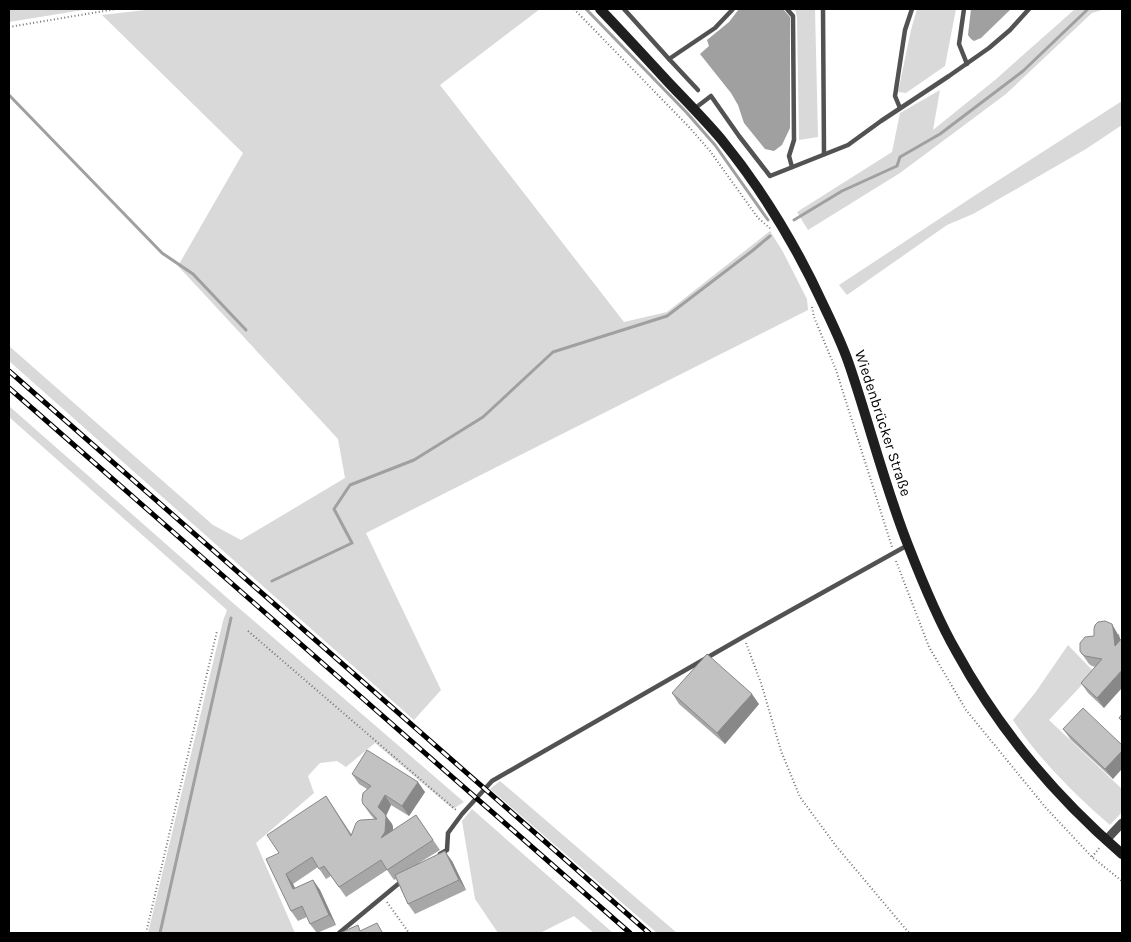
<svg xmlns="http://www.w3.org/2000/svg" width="1131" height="942" viewBox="0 0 1131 942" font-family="Karla,sans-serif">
<rect width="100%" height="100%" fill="#fff"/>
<g fill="#d9d9d9">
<path d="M9,9H89L9,22Z"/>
<path d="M154,9H540L440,85L624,322L667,312L770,231L783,252L807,299L808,310L366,533L441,690L414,720L9,361V346L213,525L241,540L345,478L338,439L178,266L243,153L102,15Z"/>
<path d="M795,9H815L818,137L799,140L797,17Z"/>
<path d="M917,9H956L945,66L906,93L898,92L911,30Z"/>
<path d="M1075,9H1105L1092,13L1006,94L900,173L808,230L797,212L892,152L900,113L940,90L933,130L995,80Z"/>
<path d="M1122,101V125L1086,149L973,214L947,225L847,295L839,285L974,196Z"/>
<path d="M9,406L233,603L464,802L453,809L375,743L346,767L337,761L320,763L308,776L314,793L256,843L295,933H148L223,621L227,610L9,417Z"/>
<path d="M1068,645L1094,672L1049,720L1122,789V812L1110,825C1075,795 1039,759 1013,720L1035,693Z"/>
<path d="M500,781L677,933H657L490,789Z"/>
<path d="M472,809L613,933H614H594L574,916L540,933H498L475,899L462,821Z"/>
</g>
<g fill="#a0a0a0">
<path d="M739,9H783L790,17V128L782,145L774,151L765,149L744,123L738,105L731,93L700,54L709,46L707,40L729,22Z"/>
<path d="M971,9H1011L981,38L974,41L971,39L968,35Z"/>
</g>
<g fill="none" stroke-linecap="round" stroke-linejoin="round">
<g stroke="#a0a0a0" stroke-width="3">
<path d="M586,9L687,113L715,145L768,220"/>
<path d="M9,95L162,253L193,274L246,330"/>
<path d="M794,220L842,191L897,166L900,157L940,134L1023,71L1088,9"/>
<path d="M272,581L352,543L334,509L350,485L414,460L483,417L553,352L667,316L752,251L770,236"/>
<path d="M160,933L231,618"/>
</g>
<g stroke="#747474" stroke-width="2" stroke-dasharray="1 2.5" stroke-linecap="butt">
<path d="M574,9L689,127L710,151L758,218L772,230"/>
<path d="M9,27L116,9"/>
<path d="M812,307L814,317L836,370L892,547"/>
<path d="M896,561L929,647L966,710L1046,808L1092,857L1122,881"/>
<path d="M248,631L456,810"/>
<path d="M746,643L761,683L781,751L800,797L836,846L909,933"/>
<path d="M1092,857L1100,847"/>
<path d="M387,902L409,933"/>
<path d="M146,933L217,631"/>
</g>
<g stroke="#525252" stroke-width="4.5">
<path d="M624,9L669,59"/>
<path d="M787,9L793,16L794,140L789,156L792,167"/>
<path d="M823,9L824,154"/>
<path d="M964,9L959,44L967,64"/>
<path d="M698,90L669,59L715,28L733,9"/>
<path d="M900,108L895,96L905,30L912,9"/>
<path d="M694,109L711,96L739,136L770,176L848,145L881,121L949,76L989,48L1010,30L1029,9"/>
<path d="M440,854L447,850L448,833L462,814L492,781L743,637L908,545"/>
<path d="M339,933L403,880"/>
</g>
<path stroke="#525252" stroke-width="9" d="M1106,840L1122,823"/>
<path stroke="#1f1f1f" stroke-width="10" d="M600,9C623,33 646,58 669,83C686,101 704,119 721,139C761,188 795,244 822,302C832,323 843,345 850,367C870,426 885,487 908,545C922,581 937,618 956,651C998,728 1056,797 1122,854"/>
<g stroke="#000" stroke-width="5">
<g id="rail">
<path d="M9,371L649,933"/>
<path d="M9,388L630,933"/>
</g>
</g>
<use href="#rail" stroke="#fff" stroke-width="3" stroke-dasharray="9" stroke-linecap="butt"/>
</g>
<g fill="#a7a7a7">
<path d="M1119,634L1120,640L1104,708L1088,693L1081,683L1096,667L1092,666L1089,664L1080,651Z"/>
<path d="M672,693L759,704L725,744L679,704Z"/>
<path d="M1063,729L1122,745L1113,779L1071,740Z"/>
<path d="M352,774L425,792L409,816L391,805L386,816L392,824L393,827V831L416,815L440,850L419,863L452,861L466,890L415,914L408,904L396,879L394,880L387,870L346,897L331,876L326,879L318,867L293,884L295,888L313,880L320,890L336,925L317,933L310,924L307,917L298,921L291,911L279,853L326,796L352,835L375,820L370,814L363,804L367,789L359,784Z"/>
</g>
<g fill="#888">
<path d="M1112,624L1120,638L1122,656L1115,646Z"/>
<path d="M1122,670V688L1104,708L1097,698Z"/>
<path d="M752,694L759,704L725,744L717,733Z"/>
<path d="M1122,751V769L1113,779L1105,769Z"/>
<path d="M418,782L425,792L409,816L402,806Z"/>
<path d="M385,795L391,805L386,816L392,824L393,827L392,842L381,838L378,807Z"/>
<path d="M445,851L452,861L466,890L459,880Z"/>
<path d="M286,874L293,884L300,899L293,889Z"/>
<path d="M313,880L320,890L336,925L329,915Z"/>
</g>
<g fill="#c2c2c2" stroke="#888">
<path d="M1105,621L1112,624L1113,628L1115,646L1122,638V670L1097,698L1081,683L1102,659L1085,656L1082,654L1080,651V643L1085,637L1094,636V629L1095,625L1098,622Z"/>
<path d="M707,654L752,694L717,733L672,693Z"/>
<path d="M1083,708L1122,745V751L1105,769L1063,729Z"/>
<path d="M1122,714V721L1119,718Z"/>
<path d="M367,750L418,782L402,806L385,795L378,807L385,814L386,817L385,832L381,838L416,815L433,840L387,870L381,860L339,887L324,866L319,869L312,857L286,874L293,889L313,880L329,915L310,924L302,906L291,911L266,859L279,853L267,835L326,796L351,836L356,823L358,821L361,820L377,819L363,804L362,800L363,793L371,786L352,774Z"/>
<path d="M445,851L459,880L408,904L395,875Z"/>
<path d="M377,923L382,932L380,933H340L358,925L360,931Z"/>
</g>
<g text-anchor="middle" stroke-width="5" stroke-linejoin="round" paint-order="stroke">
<g font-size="15" fill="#000" stroke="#fff">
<text transform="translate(883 423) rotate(72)" y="5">Wiedenbrücker Straße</text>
</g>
</g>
<rect width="1131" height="942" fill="none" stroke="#000000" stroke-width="20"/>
</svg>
